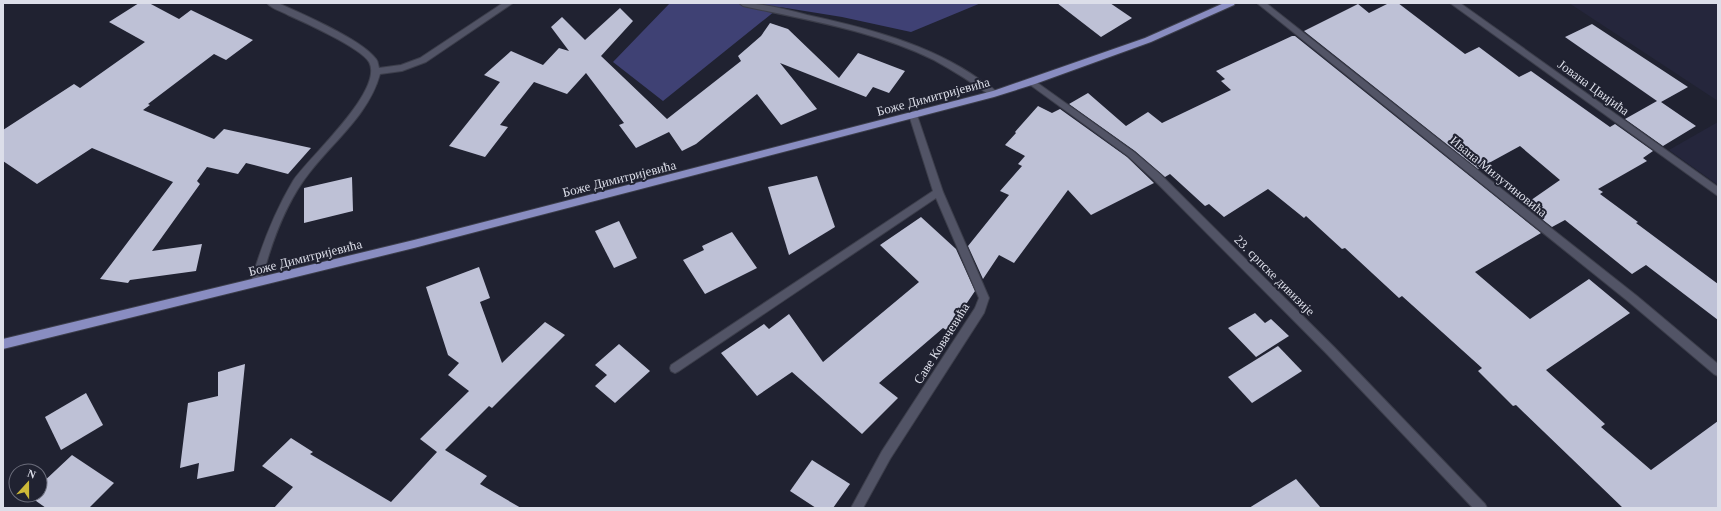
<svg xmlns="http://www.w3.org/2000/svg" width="1721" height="511" viewBox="0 0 1721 511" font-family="'Times New Roman',serif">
<rect width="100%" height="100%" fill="#202231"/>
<g fill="#25263c">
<path d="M1569,3H1718V101Z"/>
<path d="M1718,122V185L1669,150Z"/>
</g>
<path fill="#3f4174" d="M670,3H981L911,32L842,17L780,7L663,101L613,62Z"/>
<g fill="#bec1d6">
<path d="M139,3H149L179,19L191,10L253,40L226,60L214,54L148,104L150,105L143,110L214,139L224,129L311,148L288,174L246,163L238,174L207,167L197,181L200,184L152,251L202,244L196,271L130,280L128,283L100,279L173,182L92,148L37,184L3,161V130L74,84L80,88L145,42L109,22Z"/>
<path d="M1057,3H1110L1132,18L1101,37Z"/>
<path d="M1389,3H1398L1465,54L1479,47L1519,77L1531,71L1610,127L1615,124L1653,151L1643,158L1647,161L1598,189L1603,192L1600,194L1638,222L1636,223L1718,284V320L1646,265L1632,274L1565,220L1552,227L1524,205L1560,180L1520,146L1478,169L1304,31L1358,4L1369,13Z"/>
<path d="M620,8L633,21L601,56L667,119L741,61L738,56L761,36L770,23L788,29L839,78L858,53L905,71L889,93L873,87L866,97L780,63L817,109L781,125L757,94L696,144L682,151L669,132L636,148L619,125L624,123L586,73L567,94L534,82L500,125L508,127L485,157L449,146L500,82L484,75L511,51L543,65L559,48L569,51L551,27L562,17L585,40Z"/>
<path d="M1592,24L1688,87L1661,102L1696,126L1663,146L1625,119L1657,101L1565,37Z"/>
<path d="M1292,36H1295L1541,233L1475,272L1530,319L1589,279L1630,313L1546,370L1605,424L1601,427L1651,470L1718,421V508H1623L1516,405L1513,406L1478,371L1482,368L1402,296L1399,298L1345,248L1342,249L1306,216L1304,218L1268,189L1224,217L1209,204L1205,206L1170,174L1165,177L1135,151L1069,104L1088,93L1126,126L1148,112L1162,123L1231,90L1221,81L1225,79L1216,71Z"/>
<path d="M1038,106L1052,113L1060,109L1127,157L1154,183L1091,215L1068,190L1014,263L999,255L983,279L968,246L1009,195L1000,191L1022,166L1018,164L1025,156L1005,145L1016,133L1015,132Z"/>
<path d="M817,176L835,227L789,255L768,187Z"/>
<path d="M352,177L353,211L304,223V188Z"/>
<path d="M921,217L956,249L975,291L948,331L943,328L879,383L898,398L862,434L792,372L757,396L721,353L764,324L769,329L789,314L823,362L919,282L880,245Z"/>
<path d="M619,221L637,258L614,268L595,231Z"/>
<path d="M732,232L757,268L705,294L683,260L704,250L702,246Z"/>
<path d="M479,267L490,298L480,302L502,363L545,322L565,335L492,408L489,406L445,450L487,476L480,484L521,508H274L293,487L262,466L291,438L313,452L310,454L391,502L437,452L420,439L469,391L448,375L459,363L448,355L426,287Z"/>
<path d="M1255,313L1265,323L1271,319L1289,336L1256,357L1228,328Z"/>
<path d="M619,344L650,371L615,403L595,386L607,375L595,365Z"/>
<path d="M1278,346L1302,371L1252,403L1228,377Z"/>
<path d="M245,364L234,471L197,479L199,463L180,468L188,403L218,396V372Z"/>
<path d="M86,393L103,425L61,450L45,417Z"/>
<path d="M72,455L114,483L89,508H46L29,496L40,495V485Z"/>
<path d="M812,460L850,484L833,508H816L790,491Z"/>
<path d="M1296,479L1321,508H1249Z"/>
</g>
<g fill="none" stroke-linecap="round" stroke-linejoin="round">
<g stroke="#3c3e4b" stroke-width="2">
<g id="minor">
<path d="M267,3H278C302,14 361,39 376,59C378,61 378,65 379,68L401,65L420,58L503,3H513L426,62L402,71L380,74C369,114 335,140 310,172C285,203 271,244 261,282L260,285L256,286L252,285L251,282C261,247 274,213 293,181C308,158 385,90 369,62C361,48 304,22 288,15C281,11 272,9 267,3Z"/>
<path d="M739,3C762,3 785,9 807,15C867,28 929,44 979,79C986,83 994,88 998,94L997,96H991C973,83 954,71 934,60C875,31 807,20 743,6Z"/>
<path d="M1257,3H1266L1637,296L1718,364V376L1714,374L1629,302Z"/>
<path d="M1450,3H1460L1718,187V196Z"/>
<path d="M1032,79L1134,152L1160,174L1334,347L1485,504L1487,508H1473L1326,353L1154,180L1128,156L1029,84L1028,82L1029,80Z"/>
<path d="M913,112L917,115L943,192L989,298L984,313L890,459L863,508H851L882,451L975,308L979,298L936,198L679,371L675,373L671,371L670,368L671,365L933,191L909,115Z"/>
</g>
</g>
<g stroke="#3c3e4b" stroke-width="2">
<path id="major" d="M1224,3H1235L1234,5L1151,42L1035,84L994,97L414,248L3,349V339L414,240L993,91L1145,38Z"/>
</g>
<use href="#minor" fill="#525466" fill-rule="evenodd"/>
<use href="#major" fill="#898dc1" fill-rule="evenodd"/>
</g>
<g text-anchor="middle" stroke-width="4" stroke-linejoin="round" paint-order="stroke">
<g font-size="13" fill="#dcdee9" stroke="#202231">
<text transform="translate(1594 87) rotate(36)" y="5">Јована Цвијића</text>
<text transform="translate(933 96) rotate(-15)" y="5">Боже Димитријевића</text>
<text transform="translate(1499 176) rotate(39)" y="5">Ивана Милутиновића</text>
<text transform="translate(619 178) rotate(-14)" y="5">Боже Димитријевића</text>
<text transform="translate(305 257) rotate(-14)" y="5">Боже Димитријевића</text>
<text transform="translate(1275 275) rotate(45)" y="5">23. српске дивизије</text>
<text transform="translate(941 343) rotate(-58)" y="5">Саве Ковачевића</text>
</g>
</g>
<rect width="1721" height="511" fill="none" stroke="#dcdee9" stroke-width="8"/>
<g transform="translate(28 483) rotate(21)"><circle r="19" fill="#202231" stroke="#6b6d7b"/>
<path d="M0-3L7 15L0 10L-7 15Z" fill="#cdb938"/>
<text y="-6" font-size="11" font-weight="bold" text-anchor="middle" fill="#dcdee9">N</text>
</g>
</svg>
